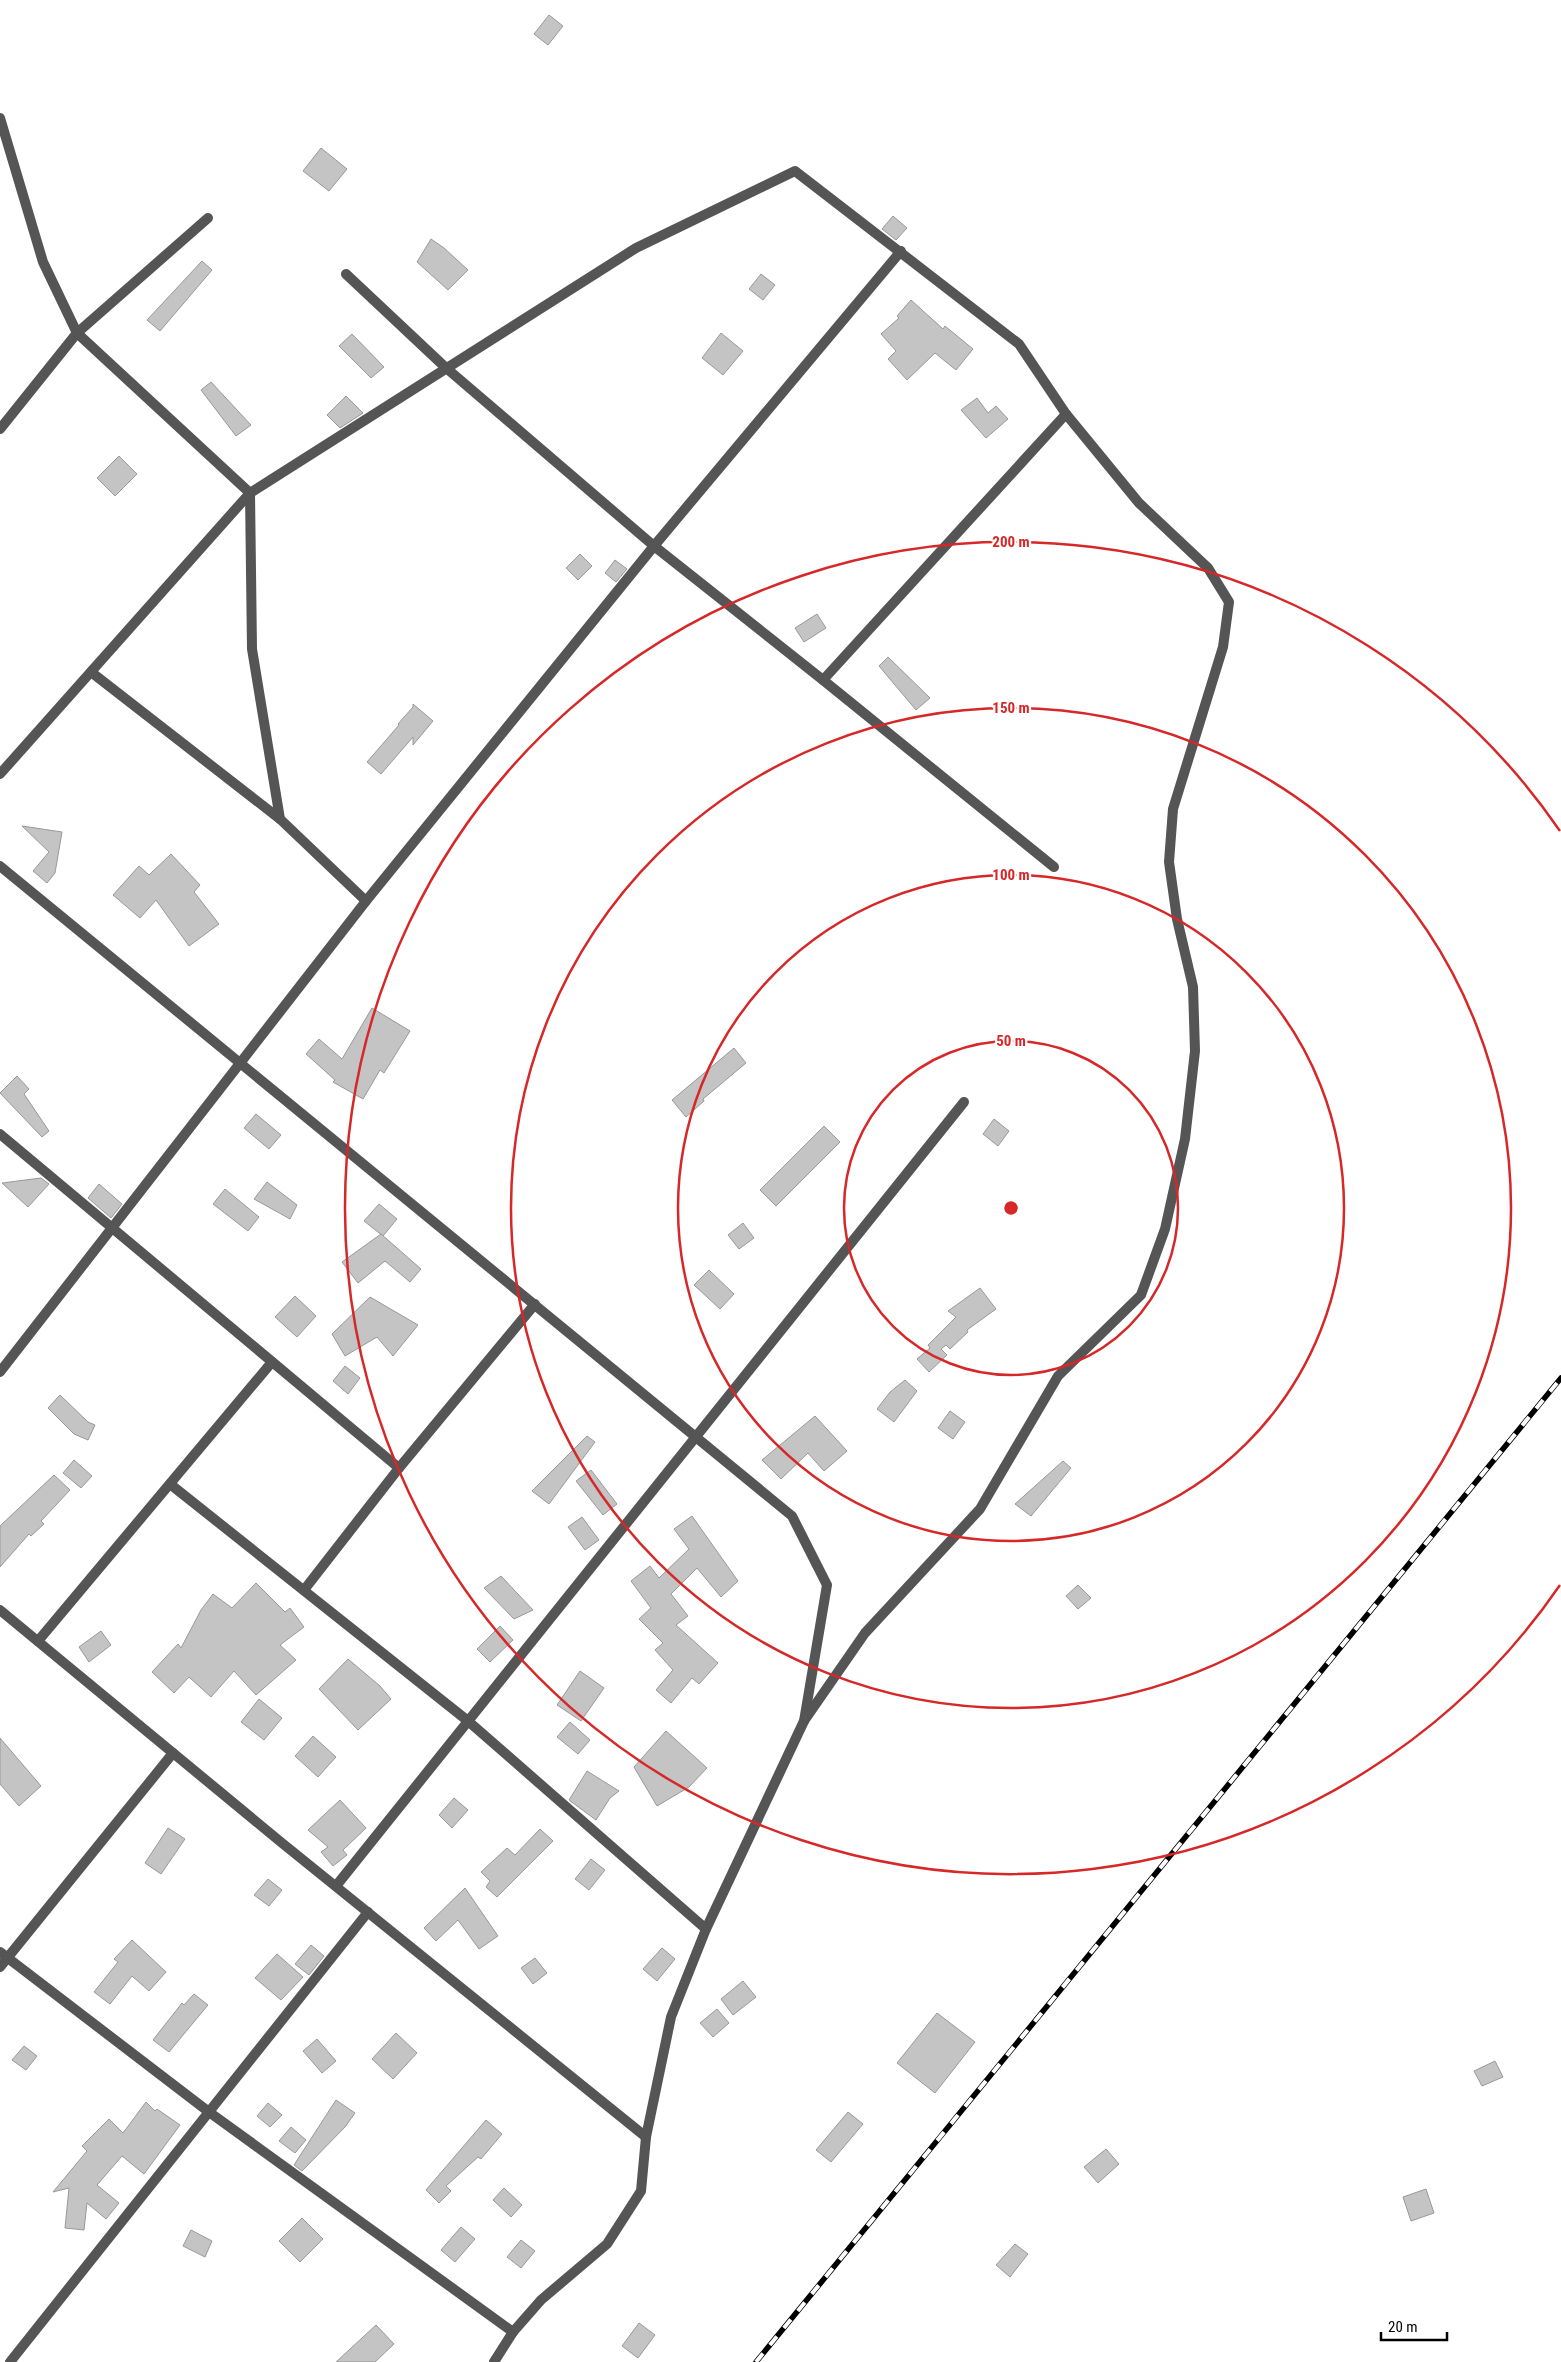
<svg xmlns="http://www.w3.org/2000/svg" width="1561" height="2362" viewBox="0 0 1561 2362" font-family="'Roboto Condensed',sans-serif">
<rect width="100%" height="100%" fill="#fff"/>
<g fill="#c4c4c4" stroke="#999">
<path d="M549,15L563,26L548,45L534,34Z"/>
<path d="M321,148L347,169L329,191L303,171Z"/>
<path d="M893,216L907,228L896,240L882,229Z"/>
<path d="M431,239L444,248L468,270L448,290L417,262Z"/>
<path d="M202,261L212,270L160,331L147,320Z"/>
<path d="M761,274L775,285L763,300L749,289Z"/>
<path d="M911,300L943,329L945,326L973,349L956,370L935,353L907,380L888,359L896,351L881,334L899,318L897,316Z"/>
<path d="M721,333L743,351L723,375L702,358Z"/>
<path d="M352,334L384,367L371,378L339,346Z"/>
<path d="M211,382L251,425L236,436L201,390Z"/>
<path d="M346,396L363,413L340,428L327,415Z"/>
<path d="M977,398L988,413L996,406L1008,419L986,438L961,410Z"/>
<path d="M119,456L137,474L115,496L97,478Z"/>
<path d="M580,554L592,566L578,580L566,568Z"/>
<path d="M615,560L627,569L616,582L605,573Z"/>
<path d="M817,614L826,628L804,642L795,628Z"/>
<path d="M888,657L930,698L916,710L879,666Z"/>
<path d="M413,704L433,721L413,745V737L381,774L367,762L399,725L398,724L413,707Z"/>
<path d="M22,826L62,832L55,873L47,883L33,871L49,852Z"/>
<path d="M171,854L200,885L194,892L219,924L189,946L156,900L140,918L113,895L139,866L149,875Z"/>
<path d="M372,1008L410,1031L384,1073L380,1070L363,1099L333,1082L335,1080L306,1054L319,1039L342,1059Z"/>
<path d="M734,1048L746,1063L703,1099L704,1101L686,1117L672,1100Z"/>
<path d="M17,1076L29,1089L24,1094L49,1131L42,1137L0,1093Z"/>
<path d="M256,1114L281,1135L269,1149L244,1128Z"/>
<path d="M994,1119L1009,1131L998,1146L983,1134Z"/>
<path d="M824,1126L840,1142L776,1206L760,1190Z"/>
<path d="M41,1178L49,1184L28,1207L2,1183Z"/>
<path d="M267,1182L297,1205L290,1219L254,1199Z"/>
<path d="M99,1184L122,1204L111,1218L88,1198Z"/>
<path d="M225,1189L259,1217L248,1231L213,1204Z"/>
<path d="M379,1204L397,1219L383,1236L364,1221Z"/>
<path d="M743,1223L754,1238L739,1249L728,1235Z"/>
<path d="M381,1234L421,1269L410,1282L385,1261L358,1283L342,1262Z"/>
<path d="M709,1270L734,1294L720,1309L694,1285Z"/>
<path d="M980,1288L996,1309L967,1330L968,1332L950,1349L946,1345L941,1349L947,1355L929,1372L917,1359L930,1348L928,1345L956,1317L948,1311Z"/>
<path d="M295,1296L316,1316L297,1337L275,1317Z"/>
<path d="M370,1297L418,1325L393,1356L377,1337L345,1356L332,1334Z"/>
<path d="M345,1366L360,1378L348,1394L333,1381Z"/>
<path d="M905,1380L917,1391L894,1422L877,1409L890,1392Z"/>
<path d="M60,1395L88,1422L95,1425L88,1440L74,1434L48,1408Z"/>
<path d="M950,1411L965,1422L953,1439L938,1428Z"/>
<path d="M815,1416L847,1451L824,1471L808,1453L781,1479L762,1460Z"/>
<path d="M587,1436L595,1442L549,1504L532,1491Z"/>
<path d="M74,1460L92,1476L81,1488L63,1473Z"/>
<path d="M1063,1461L1071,1468L1031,1516L1015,1504Z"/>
<path d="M591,1470L617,1504L603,1515L576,1481Z"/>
<path d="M54,1475L70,1490L41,1521L44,1524L31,1536L29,1534L0,1567V1526Z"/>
<path d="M692,1516L738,1581L721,1597L697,1568L671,1594L688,1616L676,1625L718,1663L699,1684L692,1678L671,1703L656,1690L673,1670L655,1650L663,1643L639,1619L651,1608L631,1581L650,1566L659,1578L689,1549L674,1529Z"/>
<path d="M582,1517L599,1540L585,1550L568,1527Z"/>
<path d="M501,1576L533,1610L514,1619L484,1588Z"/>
<path d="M256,1583L285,1612L290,1608L304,1627L280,1645L296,1660L256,1695L234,1671L211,1697L189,1677L174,1693L152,1672L178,1644L181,1648L201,1610L213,1594L232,1608Z"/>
<path d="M1078,1585L1091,1598L1078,1609L1066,1596Z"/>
<path d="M500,1626L513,1640L490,1662L477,1649Z"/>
<path d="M101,1631L111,1645L89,1662L79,1647Z"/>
<path d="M348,1659L380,1686L391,1699L358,1730L319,1689Z"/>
<path d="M580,1671L604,1688L581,1721L557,1705Z"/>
<path d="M259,1699L282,1718L264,1740L241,1722Z"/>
<path d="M570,1722L590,1740L578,1754L557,1737Z"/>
<path d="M666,1731L707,1768L689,1787L657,1806L634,1767Z"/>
<path d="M313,1736L336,1757L318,1777L295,1756Z"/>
<path d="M0,1738L41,1786L19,1806L0,1784Z"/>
<path d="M587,1771L619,1791L610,1798L596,1820L569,1800Z"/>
<path d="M454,1798L468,1810L452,1828L439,1815Z"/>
<path d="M340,1800L366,1828L343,1850L347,1855L333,1866L321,1852L328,1847L308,1830Z"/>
<path d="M168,1828L185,1839L161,1874L145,1863Z"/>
<path d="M540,1829L553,1841L497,1897L486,1887L490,1881L481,1872L507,1848L515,1855Z"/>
<path d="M591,1859L605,1870L589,1890L575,1879Z"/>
<path d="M268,1879L282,1890L269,1906L254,1895Z"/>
<path d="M465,1888L498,1936L479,1949L458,1920L436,1941L424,1928Z"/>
<path d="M132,1940L166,1972L149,1991L132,1976L110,2004L94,1992L118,1962L114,1959Z"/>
<path d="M311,1945L324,1956L309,1975L295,1964Z"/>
<path d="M662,1948L675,1959L657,1981L643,1969Z"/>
<path d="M277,1954L303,1977L281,2000L255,1978Z"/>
<path d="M535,1958L547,1973L533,1984L521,1968Z"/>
<path d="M743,1981L756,1997L733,2015L721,1999Z"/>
<path d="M194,1994L208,2005L169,2052L153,2040L182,2003L184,2005Z"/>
<path d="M717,2009L729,2023L713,2037L700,2023Z"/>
<path d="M937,2013L975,2042L935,2093L897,2063Z"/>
<path d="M396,2033L417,2053L393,2079L372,2059Z"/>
<path d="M317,2039L336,2061L322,2073L303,2051Z"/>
<path d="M24,2046L37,2056L26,2070L12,2060Z"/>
<path d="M1495,2061L1503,2077L1482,2086L1474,2071Z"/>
<path d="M336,2100L355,2113L345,2127L302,2171L294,2165Z"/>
<path d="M146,2102L155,2111L157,2109L180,2125L144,2174L122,2156L97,2185L119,2203L106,2219L87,2203L84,2230L65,2228L69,2188L53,2192L87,2151L82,2146L109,2119L123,2133Z"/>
<path d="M268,2103L282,2115L270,2127L257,2116Z"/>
<path d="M848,2112L863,2124L831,2162L816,2150Z"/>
<path d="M486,2120L502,2134L481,2159L478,2157L446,2186L451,2191L439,2203L426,2190Z"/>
<path d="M291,2127L306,2140L295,2153L279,2141Z"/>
<path d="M1106,2149L1119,2164L1098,2183L1084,2167Z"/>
<path d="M504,2188L522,2205L511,2217L493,2200Z"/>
<path d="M1426,2189L1434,2213L1411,2221L1403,2197Z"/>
<path d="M302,2218L323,2239L300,2262L279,2241Z"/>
<path d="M461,2227L475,2239L455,2262L441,2250Z"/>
<path d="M191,2230L212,2241L205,2257L183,2246Z"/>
<path d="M521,2240L535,2251L521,2268L507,2257Z"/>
<path d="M1015,2244L1028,2254L1010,2277L996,2265Z"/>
<path d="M639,2323L655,2335L638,2358L622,2346Z"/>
<path d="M376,2325L394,2344L375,2362H336Z"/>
</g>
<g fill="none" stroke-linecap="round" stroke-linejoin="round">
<g stroke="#555" stroke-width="10">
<path d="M0,118L43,262L77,333L250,493L252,649L280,819L366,901"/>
<path d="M346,274L445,367L654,546L823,680L1054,867"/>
<path d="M0,429L77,333L208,218"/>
<path d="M91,672L280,819"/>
<path d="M823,680L1066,414"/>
<path d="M0,774L250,493L636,248L795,171L1019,344L1066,414L1139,503L1208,568L1229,602L1223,647L1173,809L1169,862L1177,919L1193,987L1195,1051L1185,1139L1165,1229L1141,1295L1058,1376L980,1509L865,1633L804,1721"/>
<path d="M0,866L792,1516L827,1585L804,1721L706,1929L671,2017L646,2137L641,2191L607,2244L541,2300L513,2332L494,2362"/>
<path d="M0,1134L399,1468"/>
<path d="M0,1372L366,901L654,546L901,251"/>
<path d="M170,1484L468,1721L706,1929"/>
<path d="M304,1590L399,1468L535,1304"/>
<path d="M0,1610L282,1843L646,2137"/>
<path d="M38,1641L272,1362"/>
<path d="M336,1886L964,1102"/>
<path d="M0,1952L209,2112L513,2332"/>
<path d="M0,1967L173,1753"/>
<path d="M10,2362L368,1912"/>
</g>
<g stroke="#000" stroke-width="5.5">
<path id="rail" d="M756,2362L1561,1378"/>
</g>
<use href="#rail" stroke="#fff" stroke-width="4" stroke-dasharray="11" stroke-linecap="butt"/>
</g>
<g fill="none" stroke="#d62828" stroke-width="2.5">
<circle cx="1011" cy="1208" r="167"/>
<circle cx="1011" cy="1208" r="333"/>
<circle cx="1011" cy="1208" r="500"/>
<path d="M1560 1585A666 666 0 1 1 1560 831"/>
</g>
<circle cx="1011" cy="1208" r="8" fill="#d62828" stroke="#fff" stroke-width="2.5"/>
<g font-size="15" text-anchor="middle" font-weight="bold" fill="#d62828" stroke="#fff" stroke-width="4.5" stroke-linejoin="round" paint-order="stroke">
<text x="1011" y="547">200 m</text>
<text x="1011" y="713">150 m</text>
<text x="1011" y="880">100 m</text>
<text x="1011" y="1046">50 m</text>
</g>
<path d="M1381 2332v8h66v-8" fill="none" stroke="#000000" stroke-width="2.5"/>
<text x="1388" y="2332" font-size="15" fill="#000000" stroke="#ffffff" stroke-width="4" paint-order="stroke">20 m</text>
</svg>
